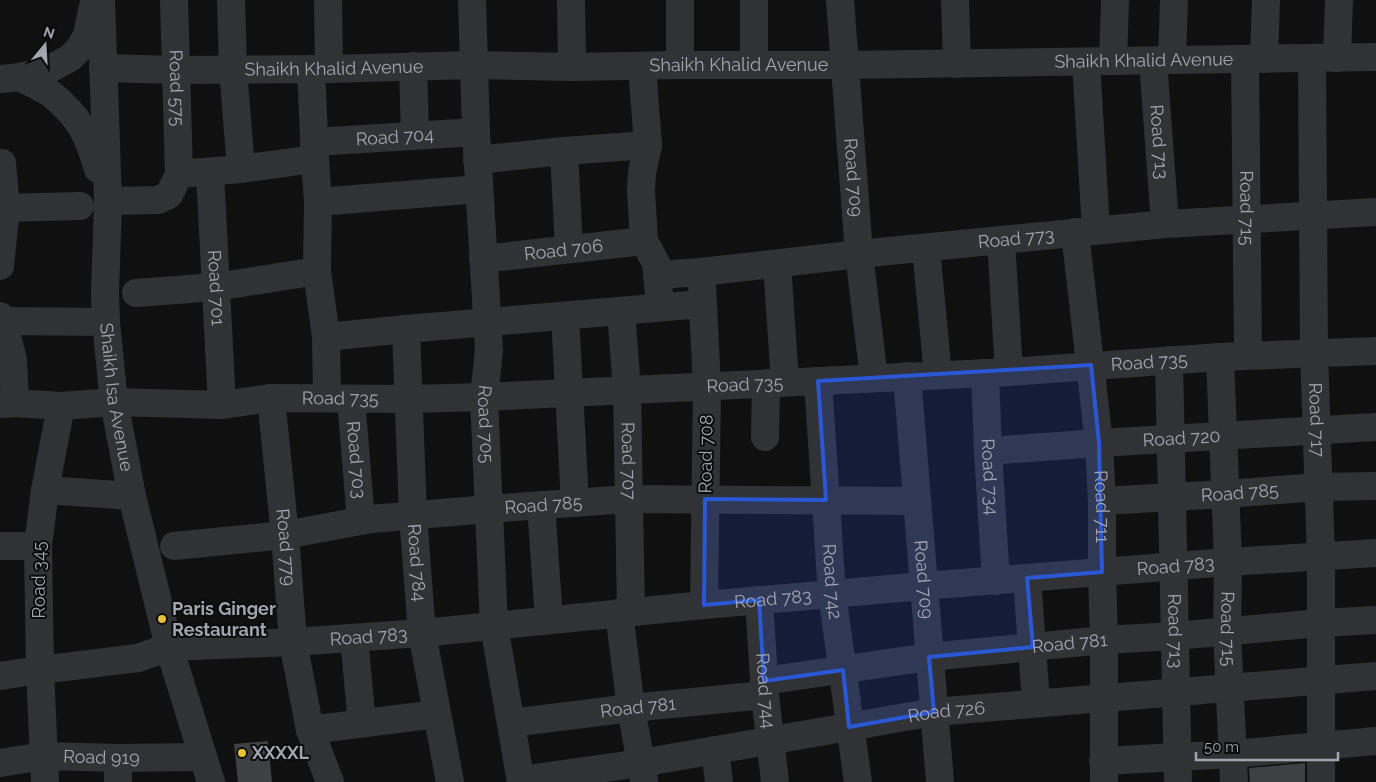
<svg xmlns="http://www.w3.org/2000/svg" width="1376" height="782" viewBox="0 0 1376 782" font-family="Raleway,sans-serif">
<rect width="100%" height="100%" fill="#101011"/>
<g fill="#3f4044">
<path d="M268,741L272,782H238L234,744Z"/>
<path d="M1305,763V782H1250L1249,768Z"/>
</g>
<g fill="none" stroke-linecap="round" stroke-linejoin="round">
<g stroke="#313236" stroke-width="28">
<path id="s1" d="M101,0L108,201L105,293L106,322L114,402L132,496L169,647L211,782"/>
<path id="s2" d="M174,0L179,174"/>
<path d="M231,0L233,69L241,169"/>
<path d="M328,0L329,69"/>
<path id="s3" d="M472,0L476,132L489,350L484,397L494,626L521,782"/>
<path d="M571,0L572,67"/>
<path d="M680,0V65"/>
<path d="M754,0V65"/>
<path id="s4" d="M840,0L859,254L874,378"/>
<path d="M955,0L957,64"/>
<path d="M1337,58L1339,0"/>
<path id="s5" d="M1245,59L1248,355"/>
<path d="M1264,59L1266,0"/>
<path id="s6" d="M1312,59L1314,353L1321,557V782"/>
<path d="M1172,60L1174,0"/>
<path d="M1113,61L1115,0"/>
<path id="s7" d="M1153,61L1165,224"/>
<path d="M1086,62L1096,230"/>
<path d="M413,66L415,136"/>
<path d="M642,67L648,145L642,173L641,190L644,241L656,263L659,294"/>
<path id="s8" d="M103,68L176,70L329,69L473,65L572,67L680,65H845L1376,57"/>
<path d="M311,69L315,159L318,202L317,271L326,337L327,398"/>
<path d="M20,77C30,83 42,87 51,94C80,117 88,135 98,169"/>
<path d="M0,79L20,77L46,71L70,58L80,48L87,35L93,6"/>
<path id="s9" d="M314,142L476,132"/>
<path d="M564,151L569,249"/>
<path d="M477,160L564,151L648,145"/>
<path id="s10" d="M210,172L222,405"/>
<path d="M108,201L158,200L169,195L179,174L241,169L315,159"/>
<path d="M318,202L479,189"/>
<path d="M0,208L80,206"/>
<path id="s11" d="M1075,232L1099,443L1102,501V572L1104,640V782"/>
<path d="M1001,240L1009,372"/>
<path d="M926,248L938,375"/>
<path id="s12" d="M483,259L644,241"/>
<path d="M777,264L785,382"/>
<path d="M0,266L6,208L2,163"/>
<path id="s13" d="M658,275L701,272L859,254L1165,224L1376,212"/>
<path d="M702,286L707,386L704,605"/>
<path d="M136,293L216,287L317,271"/>
<path id="s14" d="M621,311L627,390L631,612"/>
<path d="M0,316L3,321L13,360L15,403"/>
<path d="M565,316L575,503"/>
<path d="M0,321L106,322"/>
<path id="s15" d="M406,329L413,516L422,633L450,782"/>
<path d="M326,337L406,329L702,304"/>
<path id="s16" d="M1220,357L1228,562L1227,631L1234,782"/>
<path id="s17" d="M1169,360L1178,782"/>
<path id="s18" d="M985,373L988,451L996,581"/>
<path id="s19" d="M907,376L940,782"/>
<path id="s20" d="M818,381L832,594L858,782"/>
<path id="s21" d="M271,398L285,535L293,642L310,730L330,782"/>
<path id="s22" d="M351,399L361,521"/>
<path id="s23" d="M0,404L15,403L61,406L114,402L222,405L271,398L409,399L484,397L1009,372L1220,357L1376,351"/>
<path d="M765,437L766,383"/>
<path id="s24" d="M988,451L1099,443L1376,427"/>
<path d="M45,490L132,496"/>
<path id="s25" d="M1102,501L1226,494L1318,487L1376,486"/>
<path d="M541,505L549,620"/>
<path d="M0,546H38"/>
<path id="s26" d="M174,546L285,535L371,519L488,509L629,499L917,501"/>
<path d="M1027,578L1036,703"/>
<path id="s27" d="M759,600L765,695L775,782"/>
<path d="M619,613L631,708L644,780"/>
<path d="M354,638L362,723"/>
<path id="s28" d="M0,676L40,670L138,658L169,647L293,642L422,633L704,605L924,586L1228,562L1376,553"/>
<path id="s29" d="M764,681L929,657L1104,640L1175,636L1321,623L1376,620"/>
<path id="s30" d="M511,723L631,708L765,695"/>
<path d="M310,730L437,714"/>
<path d="M715,750L719,782"/>
<path d="M118,758V782"/>
<path d="M1103,761L1233,754L1376,741"/>
<path id="s31" d="M0,763L44,756L118,758L203,757"/>
<path id="s32" d="M521,780L641,763L934,712L1376,676"/>
<path d="M45,782L40,670L38,546L45,490L61,406"/>
</g>
</g>
<path fill="#2a57d4" fill-opacity="0.2" stroke="#2a57d4" stroke-width="4" stroke-linejoin="round" d="M1091,365L1099,443L1102,572L1027,578L1033,647L929,657L934,712L849,727L843,670L764,681L759,600L704,605L705,499L826,500L818,381Z"/>
<g fill="#e4c135" stroke="#0b0b0c" stroke-width="2">
<circle cx="162" cy="619" r="5"/>
<circle cx="242" cy="753" r="5"/>
</g>
<g text-anchor="middle" stroke-width="4" stroke-linejoin="round" paint-order="stroke">
<g font-size="18" fill="#a2a5b1" stroke="#0b0b0c">
<text dy="6" stroke="none"><textPath href="#s8" startOffset="1041">Shaikh Khalid Avenue</textPath></text>
<text dy="6" stroke="none"><textPath href="#s8" startOffset="636">Shaikh Khalid Avenue</textPath></text>
<text dy="6" stroke="none"><textPath href="#s8" startOffset="231">Shaikh Khalid Avenue</textPath></text>
<text dy="6" stroke="none"><textPath href="#s2" startOffset="88">Road 575</textPath></text>
<text dy="6" stroke="none"><textPath href="#s9" startOffset="81">Road 704</textPath></text>
<text dy="6" stroke="none"><textPath href="#s7" startOffset="81">Road 713</textPath></text>
<text dy="6" stroke="none"><textPath href="#s4" startOffset="178">Road 709</textPath></text>
<text dy="6" stroke="none"><textPath href="#s5" startOffset="149">Road 715</textPath></text>
<text dy="6" stroke="none"><textPath href="#s13" startOffset="360">Road 773</textPath></text>
<text dy="6" stroke="none"><textPath href="#s12" startOffset="81">Road 706</textPath></text>
<text dy="6" stroke="none"><textPath href="#s10" startOffset="116">Road 701</textPath></text>
<text dy="6" stroke="none"><textPath href="#s23" startOffset="1151">Road 735</textPath></text>
<text dy="6" stroke="none"><textPath href="#s23" startOffset="746">Road 735</textPath></text>
<text dy="6" stroke="none"><textPath href="#s1" startOffset="398">Shaikh Isa Avenue</textPath></text>
<text dy="6" stroke="none"><textPath href="#s23" startOffset="341">Road 735</textPath></text>
<text dy="6" stroke="none"><textPath href="#s6" startOffset="361">Road 717</textPath></text>
<text dy="6" stroke="none"><textPath href="#s3" startOffset="425">Road 705</textPath></text>
<text dy="6" stroke="none"><textPath href="#s24" startOffset="194">Road 720</textPath></text>
<text transform="translate(706 454) rotate(-89)" y="6">Road 708</text>
<text dy="6" stroke="none"><textPath href="#s22" startOffset="61">Road 703</textPath></text>
<text dy="6" stroke="none"><textPath href="#s14" startOffset="150">Road 707</textPath></text>
<text dy="6" stroke="none"><textPath href="#s18" startOffset="104">Road 734</textPath></text>
<text dy="6" stroke="none"><textPath href="#s25" startOffset="138">Road 785</textPath></text>
<text dy="6" stroke="none"><textPath href="#s26" startOffset="372">Road 785</textPath></text>
<text dy="6" stroke="none"><textPath href="#s11" startOffset="276">Road 711</textPath></text>
<text dy="6" stroke="none"><textPath href="#s21" startOffset="150">Road 779</textPath></text>
<text dy="6" stroke="none"><textPath href="#s15" startOffset="234">Road 784</textPath></text>
<text dy="6" stroke="none"><textPath href="#s28" startOffset="1182">Road 783</textPath></text>
<text dy="6" stroke="none"><textPath href="#s19" startOffset="204">Road 709</textPath></text>
<text transform="translate(39 580) rotate(-90)" y="6">Road 345</text>
<text dy="6" stroke="none"><textPath href="#s20" startOffset="201">Road 742</textPath></text>
<text dy="6" stroke="none"><textPath href="#s28" startOffset="778">Road 783</textPath></text>
<text dy="6" stroke="none"><textPath href="#s16" startOffset="272">Road 715</textPath></text>
<text dy="6" stroke="none"><textPath href="#s17" startOffset="271">Road 713</textPath></text>
<text dy="6" stroke="none"><textPath href="#s28" startOffset="372">Road 783</textPath></text>
<text dy="6" stroke="none"><textPath href="#s29" startOffset="308">Road 781</textPath></text>
<text dy="6" stroke="none"><textPath href="#s27" startOffset="91">Road 744</textPath></text>
<text dy="6" stroke="none"><textPath href="#s30" startOffset="128">Road 781</textPath></text>
<text dy="6" stroke="none"><textPath href="#s32" startOffset="431">Road 726</textPath></text>
<text dy="6" stroke="none"><textPath href="#s31" startOffset="102">Road 919</textPath></text>
</g>
<g font-size="18" font-weight="bold" fill="#a2a5b1" stroke="#0b0b0c" text-anchor="start">
<text x="172" y="615">Paris Ginger<tspan x="172" dy="21">Restaurant</tspan></text>
<text x="252" y="759">XXXXL</text>
</g>
</g>
<g transform="translate(45 45) rotate(18)" stroke="#0b0b0c" stroke-width="4" paint-order="stroke">
<path d="M0-4L9 19L0 12L-9 19Z" fill="#a2a5b1"/>
<text y="-8" font-size="14" font-weight="bold" text-anchor="middle" fill="#a2a5b1">N</text>
</g>
<path d="M1196 752v8h142v-8" fill="none" stroke="#a2a5b1" stroke-width="2.5"/>
<text x="1204" y="752" font-size="15" fill="#a2a5b1" stroke="#0b0b0c" stroke-width="4" paint-order="stroke">50 m</text>
</svg>
